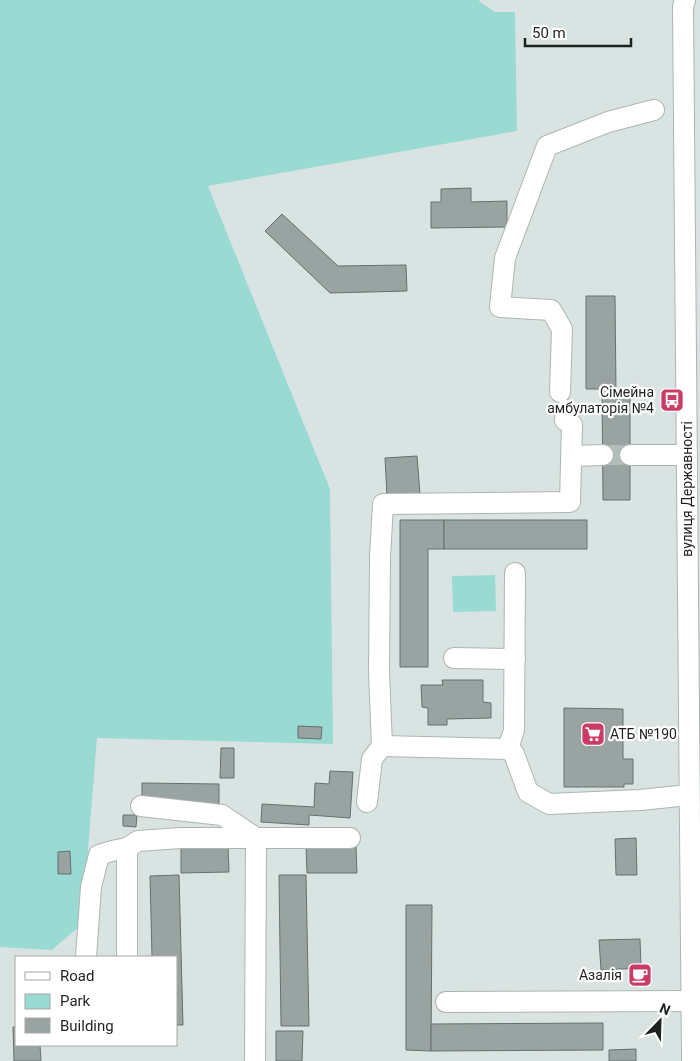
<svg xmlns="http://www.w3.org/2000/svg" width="700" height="1061" viewBox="0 0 700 1061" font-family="Roboto,sans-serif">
<rect width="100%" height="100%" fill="#d9e4e2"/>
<g fill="#99dad3">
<path d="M0,0H479L480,2L495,12H515L517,131L208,186L330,489L333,744L97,738L82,924L52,950L0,947Z"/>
<path d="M495,575L496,611L453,612L452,576Z"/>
</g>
<g fill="#99a4a2" stroke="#66706e">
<path d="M471,188V202L507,201V227L431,228V202H441V189Z"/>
<path d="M282,214L338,266L406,265L407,291L330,293L265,231Z"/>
<path d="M586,296H615L616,391H630V500H603L602,389H586Z"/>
<path d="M417,456L420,494L387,496L385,458Z"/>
<path d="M400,520H444V549H428V667H400Z"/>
<rect x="444" y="520" width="143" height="29"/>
<path d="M442,680H483V702L491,703V718L447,719V725H428V708L422,707L421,685H443Z"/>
<path d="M564,708L623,709V759H633V784H624V787H564Z"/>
<path d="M298,726L322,727L321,739L298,738Z"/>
<path d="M221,748H234V778H220Z"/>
<path d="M330,771L353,772L350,818L309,815V825L261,822L262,804L314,807L315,783L329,784Z"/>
<path d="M142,783L219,784V804H142Z"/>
<path d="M123,815H137L136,827L123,826Z"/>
<path d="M636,838L637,875H616L615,839Z"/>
<path d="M228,845L229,872L181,873V846Z"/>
<path d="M306,846H356L357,873H307Z"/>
<path d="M70,851L71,874H58V852Z"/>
<path d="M179,875L183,1025H176V957H152L150,876Z"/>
<path d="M279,875H306L309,1026H281Z"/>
<path d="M406,905H432L431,1051L406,1050Z"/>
<path d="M640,939L641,968L601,970L599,940Z"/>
<path d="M603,1023V1050L431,1051V1024Z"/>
<path d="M13,1027H16V1045H40L41,1061H14Z"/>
<path d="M276,1031H303L302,1061H276Z"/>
<path d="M636,1049V1061H609V1050Z"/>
</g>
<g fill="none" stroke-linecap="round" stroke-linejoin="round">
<path stroke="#b3bdbb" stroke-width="20" stroke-dasharray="20 10" stroke-linecap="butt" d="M603,455H630"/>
<g stroke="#abb6b4" stroke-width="22">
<g id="minor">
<path d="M685,0L683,7L692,1061"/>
<path d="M560,392L562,329L551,310L500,307L505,258L547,146L608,122L654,110"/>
<path d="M630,455H687"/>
<path d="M572,456L603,455"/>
<path d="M454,658L515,659"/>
<path d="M382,746L508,749L514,754L528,792L549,804L640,800L689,795"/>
<path d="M508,749L514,730L515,573"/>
<path d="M367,802L372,759L382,746L379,672L380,557L383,504L570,502L572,425L565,420L566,410"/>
<path d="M141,806L222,815L256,838L255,1061"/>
<path d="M86,957L91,887L99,855L112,851L127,848"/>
<path d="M127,957V848L138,841L181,838H350"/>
<path d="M446,1002L691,1001"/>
</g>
</g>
<use href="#minor" stroke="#fff" stroke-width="20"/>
</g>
<defs>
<g id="bus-square" transform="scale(1.25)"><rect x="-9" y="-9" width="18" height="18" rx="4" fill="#ca3c66" stroke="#fff"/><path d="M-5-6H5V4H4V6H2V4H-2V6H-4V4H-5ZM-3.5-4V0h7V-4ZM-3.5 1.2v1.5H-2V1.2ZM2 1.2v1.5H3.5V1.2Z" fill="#fff"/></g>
<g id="supermarket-square" transform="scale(1.25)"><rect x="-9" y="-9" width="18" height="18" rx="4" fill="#ca3c66" stroke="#fff"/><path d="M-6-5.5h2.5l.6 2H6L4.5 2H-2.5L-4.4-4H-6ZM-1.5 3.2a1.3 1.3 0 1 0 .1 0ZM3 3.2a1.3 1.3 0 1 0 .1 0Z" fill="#fff"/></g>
<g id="cafe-square" transform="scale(1.25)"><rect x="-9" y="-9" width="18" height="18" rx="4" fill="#ca3c66" stroke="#fff"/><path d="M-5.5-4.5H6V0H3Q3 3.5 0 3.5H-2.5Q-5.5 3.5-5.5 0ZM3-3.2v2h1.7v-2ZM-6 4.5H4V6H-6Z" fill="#fff"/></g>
</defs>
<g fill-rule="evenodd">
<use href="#bus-square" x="672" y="400"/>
<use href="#supermarket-square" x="593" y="734"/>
<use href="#cafe-square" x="640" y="975"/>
</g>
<g text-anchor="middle" stroke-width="4.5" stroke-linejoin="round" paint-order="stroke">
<g font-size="14" fill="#1d2120" stroke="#fff" text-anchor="end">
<text x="654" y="397">Сімейна<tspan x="654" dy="16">амбулаторія №4</tspan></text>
<text x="610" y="739" text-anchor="start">АТБ №190</text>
<text x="622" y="980">Азалія</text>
</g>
<g font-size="14" fill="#1d2120" stroke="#fff">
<text transform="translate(687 489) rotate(-90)" y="5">вулиця Державності</text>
</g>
</g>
<rect x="15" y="956" width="162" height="90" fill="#ffffff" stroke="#a5a6a6"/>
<rect x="25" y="972" width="25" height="8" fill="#ffffff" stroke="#a5a6a6"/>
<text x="60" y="981" font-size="15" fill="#1d2120">Road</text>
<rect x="25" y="994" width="25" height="15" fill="#99dad3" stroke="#a5a6a6"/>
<text x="60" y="1006" font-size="15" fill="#1d2120">Park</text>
<rect x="25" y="1018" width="25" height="15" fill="#99a4a2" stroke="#a5a6a6"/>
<text x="60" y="1031" font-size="15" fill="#1d2120">Building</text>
<g transform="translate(660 1021) rotate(23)" stroke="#ffffff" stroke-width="4" paint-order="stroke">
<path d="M0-4L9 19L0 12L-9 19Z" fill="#1d2120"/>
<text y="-8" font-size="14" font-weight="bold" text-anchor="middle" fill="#1d2120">N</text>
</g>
<path d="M525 38v8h106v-8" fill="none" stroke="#1d2120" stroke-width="2.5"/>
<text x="532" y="38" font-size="15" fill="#1d2120" stroke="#ffffff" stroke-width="4" paint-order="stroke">50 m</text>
</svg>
